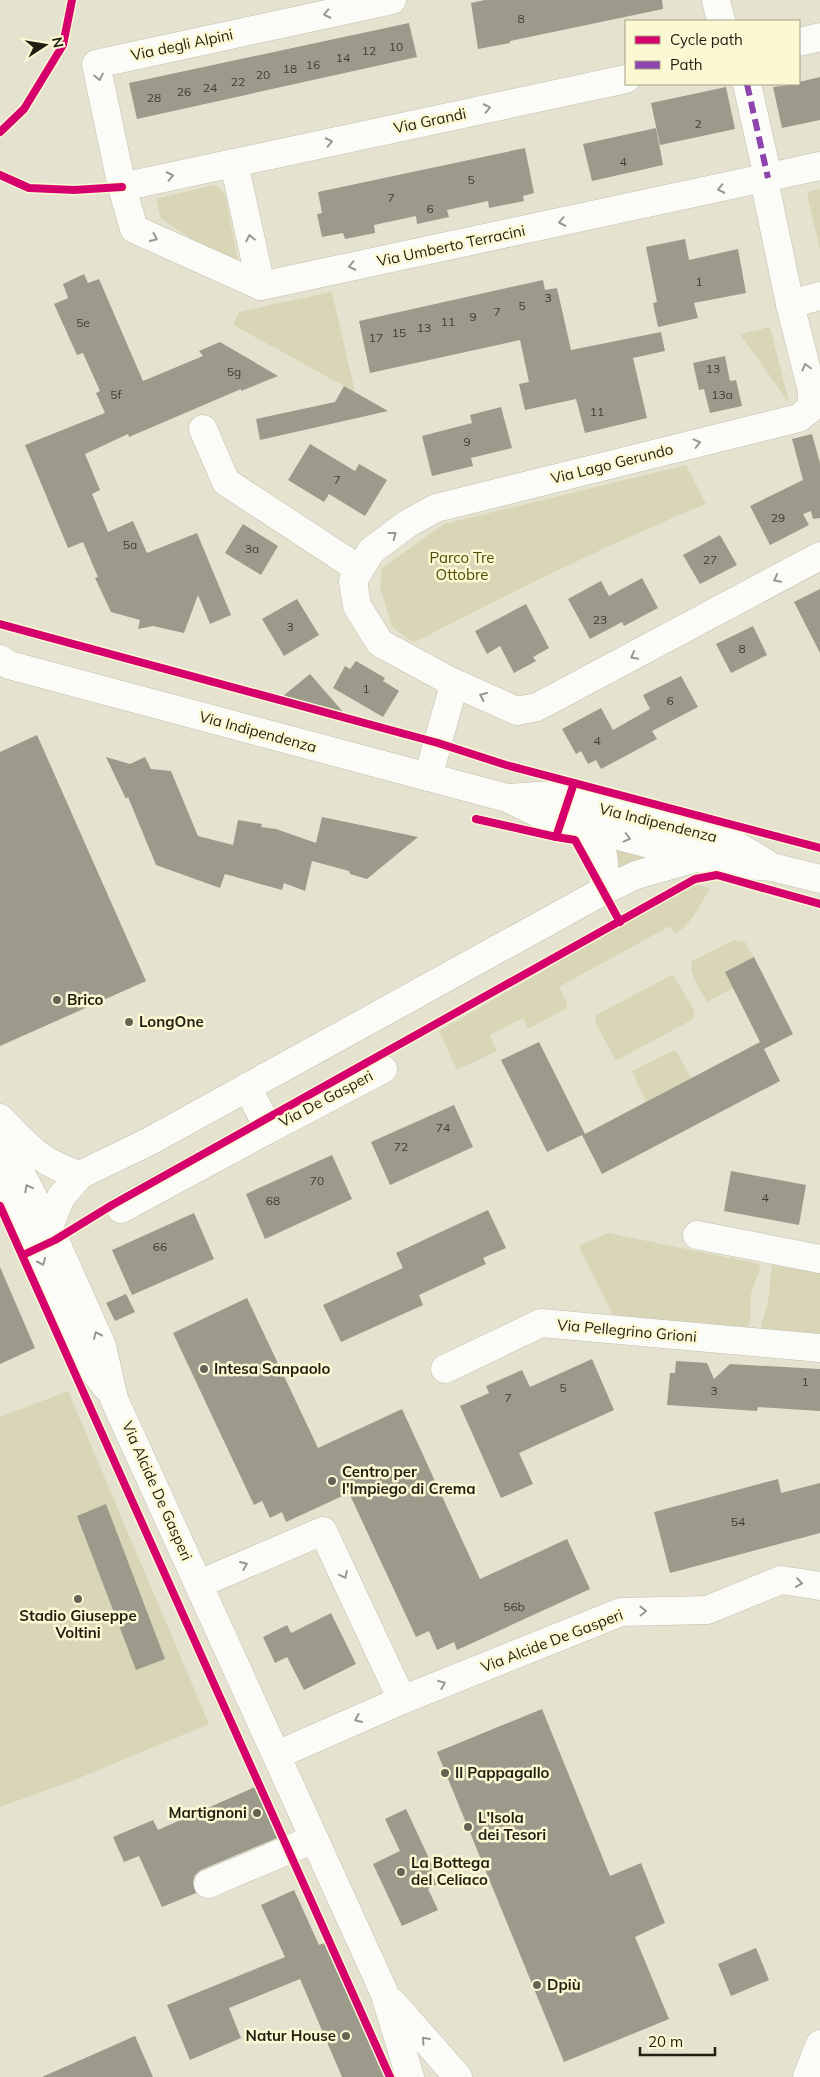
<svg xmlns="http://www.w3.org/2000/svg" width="820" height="2077" viewBox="0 0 820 2077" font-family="Mulish,sans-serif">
<rect width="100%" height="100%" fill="#e5e3cf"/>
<g fill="#d9d6b8">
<path d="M213,185L219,187L225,195L238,261L229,263L161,219L156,199Z"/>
<path d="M820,189V250L807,195L810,191Z"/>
<path d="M332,292L355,392L233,325L239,312Z"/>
<path d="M770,327L789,403L740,334Z"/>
<path d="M686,465L706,504C607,545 511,592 415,642L410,641L392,627L380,587L382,568L444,524Z"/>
<path d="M613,844L665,858L613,881L619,866Z"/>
<path d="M694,884L710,888C700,905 692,924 675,934L670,926L559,987L567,1003V1008L528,1029L523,1018L490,1035L497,1051L457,1070L439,1031Z"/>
<path d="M734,940L745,942L754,957L733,988L707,1002C701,990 688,974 692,961Z"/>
<path d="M670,976H674L695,1012L692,1020L619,1059H615L595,1022L596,1015Z"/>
<path d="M672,1051H676L691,1078L646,1102L632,1071Z"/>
<path d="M608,1233L760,1264C760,1275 753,1283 751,1294C750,1306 752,1317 748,1329L616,1321L579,1246Z"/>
<path d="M772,1265L820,1273V1333L762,1330L761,1325L768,1302Z"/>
<path d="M68,1391L209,1724L72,1781L0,1807V1417Z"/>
</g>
<g fill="#9c9a8b">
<path d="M485,0H662L663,9L510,41V43L478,49L471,3Z"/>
<path d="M409,23L417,57L137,119L129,83Z"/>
<path d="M820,77V120L782,128L773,87L799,84V82Z"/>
<path d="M726,87L735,129L660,145L651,103Z"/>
<path d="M656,128L663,165L592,181L583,144Z"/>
<path d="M525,148L534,193L523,196L524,201L489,208L488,201L447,210L449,217L417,224L416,216L374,225L375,233L345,239L343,233L322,237L317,214L322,213L318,192Z"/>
<path d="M685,239L689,260L738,249L746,293L694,303L698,318L658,327L653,303L657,302L646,247Z"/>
<path d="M84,274L88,283L99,279L143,381L203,356L199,351L220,342L278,376L241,391V389L129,437L128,434L85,454L100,490L92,494L108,532L133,521L147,553L197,533L231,615L210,624L198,595L184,633L153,626L138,629L140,620L111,612L95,578L98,577L83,542L68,548L25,445L105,413L96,393L100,391L83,353L77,355L54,304L68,298L63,284Z"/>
<path d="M543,280L545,290L557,288L571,350L661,332L665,351L633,358L647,418L585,433L576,399L525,410L519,384L529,382L520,340L370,373L359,321Z"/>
<path d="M725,356L730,381L736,380L742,406L710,413L704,389L699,390L693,363Z"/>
<path d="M344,386L388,411L260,440L256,419L335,402Z"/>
<path d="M501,407L512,448L471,458L473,466L432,476L422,436L472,423L470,415Z"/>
<path d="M812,434L820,463V518L813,519L811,511L803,514L809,525L770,545L750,506L803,480L792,439Z"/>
<path d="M310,444L355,471L359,464L387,480L365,516L329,494L324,502L288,480Z"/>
<path d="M243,524L278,546L261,575L225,553Z"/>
<path d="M720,535L737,565L700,584L683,555Z"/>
<path d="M642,578L658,608L624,626L622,622L590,639L568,599L601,581L609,596Z"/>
<path d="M820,589V653L794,602Z"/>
<path d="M297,599L319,635L284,656L262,619Z"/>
<path d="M526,604L549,648L533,657L536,661L514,673L500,646L487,654L475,631Z"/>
<path d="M753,626L767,655L731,673L716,644Z"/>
<path d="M356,661L385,678L383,681L399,691L383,717L333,688L345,666L350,669Z"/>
<path d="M310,674L344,713L283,696Z"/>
<path d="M681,676L698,707L652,731L657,739L601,769L596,760L588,764L581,751L576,754L562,729L601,708L613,730L650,709L643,695Z"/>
<path d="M37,735L146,981L0,1046V752Z"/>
<path d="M106,757L130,764L145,757L151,769L171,771L198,836L233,845L238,820L262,824L261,827L276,829L316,843L322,817L418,837L367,879L350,874L349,871L312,861L305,891L284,883L282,890L225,874L220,888L156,865L128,797L126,799Z"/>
<path d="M754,957L793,1034L764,1049L780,1081L602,1174L582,1135L584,1134L547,1152L501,1060L539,1042L585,1134L760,1042L725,972Z"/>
<path d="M454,1105L473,1147L390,1185L371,1142Z"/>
<path d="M332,1155L352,1199L265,1239L246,1194Z"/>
<path d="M731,1171L806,1185L799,1225L724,1211Z"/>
<path d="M488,1210L506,1248L483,1258L486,1264L419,1295L423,1305L341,1342L323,1305L403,1268L396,1253Z"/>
<path d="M194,1213L214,1259L132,1295L112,1250Z"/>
<path d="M0,1267L35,1348L0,1364Z"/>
<path d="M126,1294L135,1312L115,1321L106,1303Z"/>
<path d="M247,1298L318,1448L402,1409L480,1579L567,1539L590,1589L457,1650L454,1642L437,1650L429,1631L416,1637L349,1493L286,1522L282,1512L270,1518L262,1501L254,1505L173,1333Z"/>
<path d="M592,1359L614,1410L519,1453L533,1484L501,1498L460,1406L489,1393L486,1386L522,1370L530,1387Z"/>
<path d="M676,1361L707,1363L714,1379L730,1364L820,1369V1411L758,1407L757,1411L667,1405L670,1373H675Z"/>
<path d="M778,1479L781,1493L820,1483V1533L670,1573L654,1512Z"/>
<path d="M106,1504L165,1659L136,1670L77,1516Z"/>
<path d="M331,1613L356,1664L304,1690L287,1657L275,1663L263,1637L287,1625L291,1633Z"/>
<path d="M542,1709L610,1876L641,1863L665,1923L635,1937L669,2019L564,2062L437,1752Z"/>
<path d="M255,1787L277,1838L201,1870L195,1875L193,1882L196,1893L162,1907L139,1856L124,1862L113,1837L153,1820L158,1830Z"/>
<path d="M406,1809L434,1869L431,1871L437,1884L428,1889L438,1910L402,1926L373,1864L400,1851L385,1819Z"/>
<path d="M294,1890L319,1945L327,1942L385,2077H342L300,1979L229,2008L241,2038L190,2060L167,2005L285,1957L261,1905Z"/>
<path d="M756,1948L769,1980L731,1996L718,1964Z"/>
<path d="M135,2036L153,2077H42Z"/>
</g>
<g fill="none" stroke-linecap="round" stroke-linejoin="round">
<g stroke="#c0bfaf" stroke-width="29">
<g id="street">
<path d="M392,0L96,64L122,187L134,229L261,286L820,166"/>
<path d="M716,0L721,21"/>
<path d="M799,42L820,37"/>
<path d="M747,84L768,178"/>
<path d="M234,163L261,286"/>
<path d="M764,180L790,304L812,391L811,408L799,418L436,508L407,524L371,551L353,581L357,606L380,643L450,681L517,711L537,707L820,556"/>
<path d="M122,187L626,79"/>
<path d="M790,304L820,296"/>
<path d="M203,429L226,482L359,569"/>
<path d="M428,777L452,692L450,681"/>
<path d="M580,826C608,845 605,859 603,891"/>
<path d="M247,1087L269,1129L383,1069"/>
<path d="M0,1118C29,1148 39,1162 80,1175"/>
<path d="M121,1209L269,1129"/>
<path d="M49,1227L61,1197L80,1175L150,1141L603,891L636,875L699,857"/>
<path d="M697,1235L820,1259"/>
<path d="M445,1369L541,1323L820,1348"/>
<path d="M199,1584L323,1531L402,1700L621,1612L707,1610L781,1580L820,1586"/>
<path d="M277,1755L402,1700"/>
<path d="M208,1884L314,1839"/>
<path d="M807,2077L820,2044"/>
</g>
</g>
<g stroke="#c0bfaf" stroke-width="29">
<g id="secondary">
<path d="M0,659L9,665L507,798L546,817L580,826L722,863L772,867L820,879"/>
<path d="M509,798L552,795L729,841L766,863"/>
<path d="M0,1134L49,1227L102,1346L114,1399L384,1992L410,2077"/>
<path d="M1,1173L86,1360L106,1387"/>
<path d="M393,2003L458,2077"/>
</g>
</g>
<use href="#street" stroke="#fbfbf8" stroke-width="28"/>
<use href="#secondary" stroke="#fbfbf8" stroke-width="28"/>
<path stroke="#8e44ad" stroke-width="6" stroke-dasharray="12 6" stroke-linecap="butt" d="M747,84L768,178"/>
<g stroke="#fcf8d3" stroke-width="11">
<g id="cycleway">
<path d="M0,132L24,109L63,45L72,0"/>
<path d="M0,175L29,188L74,190L122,187"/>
<path d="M0,624L438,743L506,765L820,848"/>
<path d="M574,783L556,837L575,840L620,922"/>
<path d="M476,819L556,837"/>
<path d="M0,1206L390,2077"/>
<path d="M23,1255L55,1240L112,1205L695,879L717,875L820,904"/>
</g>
</g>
<use href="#cycleway" stroke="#d6006c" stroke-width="8"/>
</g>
<defs><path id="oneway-chevron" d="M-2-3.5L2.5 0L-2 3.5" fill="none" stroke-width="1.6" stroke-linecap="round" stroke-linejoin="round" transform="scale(1.25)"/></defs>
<g stroke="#989890">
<use href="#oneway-chevron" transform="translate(327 14) rotate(168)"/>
<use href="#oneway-chevron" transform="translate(99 77) rotate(78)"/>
<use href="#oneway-chevron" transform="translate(487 108) rotate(-12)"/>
<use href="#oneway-chevron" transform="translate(329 142) rotate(-12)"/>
<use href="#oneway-chevron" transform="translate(170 176) rotate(-12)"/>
<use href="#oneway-chevron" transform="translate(721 189) rotate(168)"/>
<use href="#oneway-chevron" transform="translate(562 222) rotate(168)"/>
<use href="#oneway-chevron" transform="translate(154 238) rotate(24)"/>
<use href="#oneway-chevron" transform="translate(250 238) rotate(-102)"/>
<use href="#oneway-chevron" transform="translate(352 266) rotate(168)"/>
<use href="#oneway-chevron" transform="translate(806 367) rotate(-105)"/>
<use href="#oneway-chevron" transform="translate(697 443) rotate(-14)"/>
<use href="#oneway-chevron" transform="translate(393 535) rotate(-37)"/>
<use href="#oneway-chevron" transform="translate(777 579) rotate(152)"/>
<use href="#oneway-chevron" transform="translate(634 656) rotate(152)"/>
<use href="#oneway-chevron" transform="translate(483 696) rotate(-156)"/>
<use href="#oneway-chevron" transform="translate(627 838) rotate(14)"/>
<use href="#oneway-chevron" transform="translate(28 1188) rotate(-118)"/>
<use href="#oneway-chevron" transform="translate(42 1262) rotate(66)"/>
<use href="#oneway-chevron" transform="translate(97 1335) rotate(-114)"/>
<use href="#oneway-chevron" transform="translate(244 1565) rotate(-23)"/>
<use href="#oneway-chevron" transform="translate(344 1575) rotate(65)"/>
<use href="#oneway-chevron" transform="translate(799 1583) rotate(8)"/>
<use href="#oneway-chevron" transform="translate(643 1611) rotate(-1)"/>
<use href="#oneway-chevron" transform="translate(442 1684) rotate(-22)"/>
<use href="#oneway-chevron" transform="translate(358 1719) rotate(156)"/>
<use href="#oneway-chevron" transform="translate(425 2040) rotate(-132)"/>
</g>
<g fill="#656454" stroke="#fcf8d3" stroke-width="2">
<circle cx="57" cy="1000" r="5"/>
<circle cx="129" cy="1022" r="5"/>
<circle cx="204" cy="1369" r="5"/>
<circle cx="332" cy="1481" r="5"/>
<circle cx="78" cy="1599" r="5"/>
<circle cx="445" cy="1773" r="5"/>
<circle cx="257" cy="1813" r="5"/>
<circle cx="468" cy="1827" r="5"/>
<circle cx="401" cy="1872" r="5"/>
<circle cx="537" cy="1985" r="5"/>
<circle cx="346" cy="2036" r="5"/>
</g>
<g text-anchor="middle" stroke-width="5" stroke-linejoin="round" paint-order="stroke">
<g font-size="12" fill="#3f3e30">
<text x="521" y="23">8</text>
<text x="396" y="51">10</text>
<text x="369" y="55">12</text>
<text x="343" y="62">14</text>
<text x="313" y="69">16</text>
<text x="290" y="73">18</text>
<text x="263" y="79">20</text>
<text x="238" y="86">22</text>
<text x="210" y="92">24</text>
<text x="184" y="96">26</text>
<text x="154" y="102">28</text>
<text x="698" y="128">2</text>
<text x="623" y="166">4</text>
<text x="471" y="184">5</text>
<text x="391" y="202">7</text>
<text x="430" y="213">6</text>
<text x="699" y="286">1</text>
<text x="548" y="302">3</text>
<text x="522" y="310">5</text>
<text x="497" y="316">7</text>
<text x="473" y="321">9</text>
<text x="448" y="326">11</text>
<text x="83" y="327">5e</text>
<text x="424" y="332">13</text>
<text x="399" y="337">15</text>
<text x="376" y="342">17</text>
<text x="713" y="373">13</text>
<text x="234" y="376">5g</text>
<text x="116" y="399">5f</text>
<text x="722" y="399">13a</text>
<text x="597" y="416">11</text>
<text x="467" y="446">9</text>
<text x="337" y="484">7</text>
<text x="778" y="522">29</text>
<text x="130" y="549">5a</text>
<text x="252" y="553">3a</text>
<text x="710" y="564">27</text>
<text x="600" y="624">23</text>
<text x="290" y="631">3</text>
<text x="742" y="653">8</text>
<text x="366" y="693">1</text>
<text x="670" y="705">6</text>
<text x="597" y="745">4</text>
<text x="443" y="1132">74</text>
<text x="401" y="1151">72</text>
<text x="317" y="1185">70</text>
<text x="765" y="1202">4</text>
<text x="273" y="1205">68</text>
<text x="160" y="1251">66</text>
<text x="805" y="1386">1</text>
<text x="563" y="1392">5</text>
<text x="714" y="1395">3</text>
<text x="508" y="1402">7</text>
<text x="738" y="1526">54</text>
<text x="514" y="1611">56b</text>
</g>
<g font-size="15" fill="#201f11" stroke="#fcf8d3">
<text transform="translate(182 45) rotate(-12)" y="5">Via degli Alpini</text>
<text transform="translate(430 121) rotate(-12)" y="5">Via Grandi</text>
<text transform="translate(451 246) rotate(-12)" y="5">Via Umberto Terracini</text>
<text transform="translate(612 464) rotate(-14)" y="5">Via Lago Gerundo</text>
<text transform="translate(258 732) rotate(15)" y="5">Via Indipendenza</text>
<text transform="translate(658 823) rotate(14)" y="5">Via Indipendenza</text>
<text transform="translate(326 1099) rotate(-28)" y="5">Via De Gasperi</text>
<text transform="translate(627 1331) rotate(5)" y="5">Via Pellegrino Grioni</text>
<text transform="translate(157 1491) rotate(66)" y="5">Via Alcide De Gasperi</text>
<text transform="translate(552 1641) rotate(-21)" y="5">Via Alcide De Gasperi</text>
</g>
<g font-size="15" fill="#534c08" stroke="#fcf8d3">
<text x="462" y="563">Parco Tre<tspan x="462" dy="17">Ottobre</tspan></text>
</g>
<g font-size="15" font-weight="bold" fill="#201f11" stroke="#fcf8d3" text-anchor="start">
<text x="67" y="1005">Brico</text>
<text x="139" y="1027">LongOne</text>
<text x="214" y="1374">Intesa Sanpaolo</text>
<text x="342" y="1477">Centro per<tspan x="342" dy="17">l'Impiego di Crema</tspan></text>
<text x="78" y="1621" text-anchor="middle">Stadio Giuseppe<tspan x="78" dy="17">Voltini</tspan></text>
<text x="455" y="1778">Il Pappagallo</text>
<text x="247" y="1818" text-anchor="end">Martignoni</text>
<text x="478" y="1823">L'Isola<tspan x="478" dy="17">dei Tesori</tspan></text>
<text x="411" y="1868">La Bottega<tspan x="411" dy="17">del Celiaco</tspan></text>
<text x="547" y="1990">Dpiù</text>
<text x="336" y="2041" text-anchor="end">Natur House</text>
</g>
</g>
<rect x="625" y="20" width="175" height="65" fill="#fcf8d3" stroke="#a4a185"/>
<rect x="635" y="36" width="25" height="8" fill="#d6006c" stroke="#a4a185"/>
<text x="670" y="45" font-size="15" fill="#201f11">Cycle path</text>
<rect x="635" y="61" width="25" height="8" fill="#8e44ad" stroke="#a4a185"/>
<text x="670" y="70" font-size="15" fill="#201f11">Path</text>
<g transform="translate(45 45) rotate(78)" stroke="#fcf8d3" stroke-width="4" paint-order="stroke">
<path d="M0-4L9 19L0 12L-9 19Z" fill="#201f11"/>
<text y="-8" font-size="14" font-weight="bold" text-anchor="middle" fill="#201f11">N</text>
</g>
<path d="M640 2047v8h75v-8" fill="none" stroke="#201f11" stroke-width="2.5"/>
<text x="648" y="2047" font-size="15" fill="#201f11" stroke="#fcf8d3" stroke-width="4" paint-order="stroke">20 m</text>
</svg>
